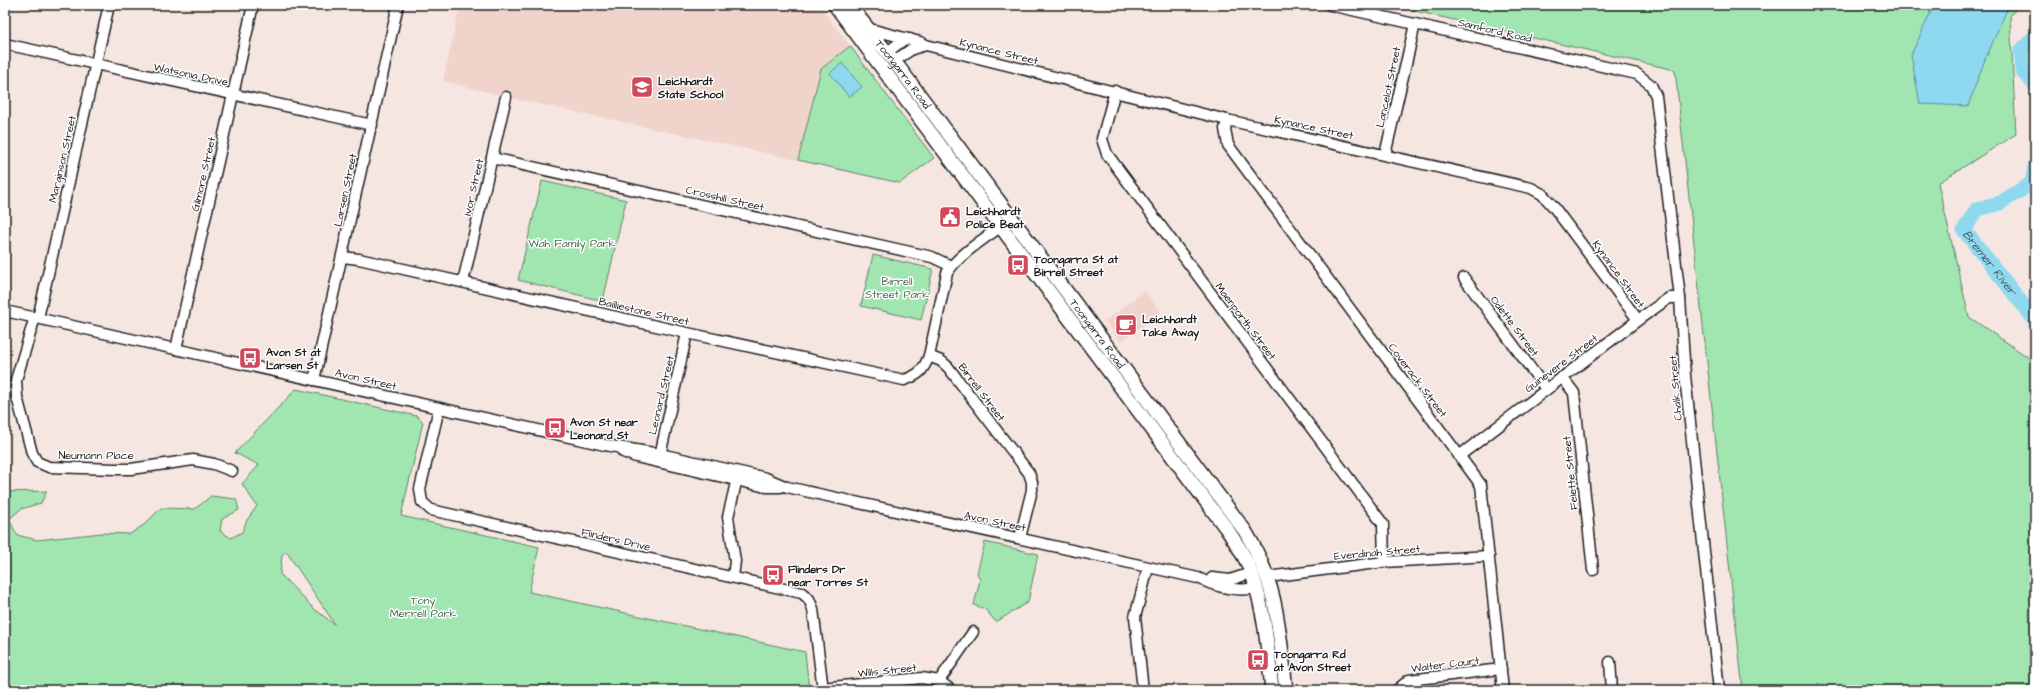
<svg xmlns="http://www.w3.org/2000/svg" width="2040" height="695" viewBox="0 0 2040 695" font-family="'Architects Daughter',sans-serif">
<rect width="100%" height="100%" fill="#f6e6e1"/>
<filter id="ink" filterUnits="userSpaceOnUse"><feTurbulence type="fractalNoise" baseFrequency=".025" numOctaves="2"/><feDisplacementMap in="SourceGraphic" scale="8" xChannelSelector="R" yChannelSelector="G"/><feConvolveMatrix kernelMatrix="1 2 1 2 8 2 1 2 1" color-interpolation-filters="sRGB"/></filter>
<g filter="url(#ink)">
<g fill="#f0d4cc">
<path d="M460,5H819L850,46L821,69L798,160L511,98L443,81Z"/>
<path d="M1145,291L1161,312L1120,342L1105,321Z"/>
</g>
<g fill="#a1e6b1" stroke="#5e8166" fill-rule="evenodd">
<path d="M1388,5H2019L2010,16L2016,134L1938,183L1969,317L2035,362V690H1743L1675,70Z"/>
<path d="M850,46L934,158L900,183L798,160L821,69Z"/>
<path d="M542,181L626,200L603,301L518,280Z"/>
<path d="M873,255L933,269L921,320L861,306Z"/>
<path d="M296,389L417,416L423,422L401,516L539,547L529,592L805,652L809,690H5V492L47,491L41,503L21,509L9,519L17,535L37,540L102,533L130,534L145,524L161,508L195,509L211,496L236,499L239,510L222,519L220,531L231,538L242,532L247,520L257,506L242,484L259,465L235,453ZM286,551L334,623V624L313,608L280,574L282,555Z"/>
<path d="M985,542L1038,554L1028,602L996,622L985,609L974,605L980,580L977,573Z"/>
</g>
<g fill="#8ed9ef" stroke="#608d9b">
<path d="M1934,5H2009L1984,62L1968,106L1920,104L1911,55Z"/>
<path d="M842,63L862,87L849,97L830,73Z"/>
</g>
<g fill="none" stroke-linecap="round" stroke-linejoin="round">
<g stroke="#8ed9ef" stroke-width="15">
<path d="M2035,36L2021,51L2023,72L2035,85"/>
<path id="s1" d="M2035,166L2032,183L2000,203L1977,209L1964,230L2035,320"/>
</g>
<g stroke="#1c1c1c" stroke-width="13">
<g id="minor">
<path d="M1330,5L1637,74L1651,85L1656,96L1680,298L1685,376L1719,690"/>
<path d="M866,28L920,42L926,45L1227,120L1531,188L1542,194L1553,206L1638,320"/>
<path d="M5,44L372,125"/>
<path d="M886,53L902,41L910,39"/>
<path d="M894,61L912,49L926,45"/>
<path d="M1115,91L1102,139L1107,154L1383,524L1384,562"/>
<path d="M1227,120L1225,129L1228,145L1481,485L1503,690"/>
<path d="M1385,155L1415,24"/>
<path d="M492,158L932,257L951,266"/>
<path d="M1011,219C993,233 958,254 947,273L929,356L941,361L948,367L1029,473L1032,482V490L1020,538"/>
<path d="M343,257L359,259L687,333L904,380C919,375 923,371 929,356"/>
<path d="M1464,278L1546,389"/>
<path d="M463,282L506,97"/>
<path d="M5,311L605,445L660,454L766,478L787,487L1198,578C1216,587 1236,592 1256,588"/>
<path d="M35,317L16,380L17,397L32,453L37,462L49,467L116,469H131L193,460L214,464L232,471"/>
<path d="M38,318L109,5"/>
<path d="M176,349L253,5"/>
<path d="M1562,377L1574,393L1593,570"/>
<path d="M314,380L398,5"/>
<path d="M439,408L420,489L422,502L431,510L802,593L809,599L813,609L823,690"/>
<path d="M623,452L636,457L766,487H781"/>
<path d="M1459,456L1638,320L1669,298H1680"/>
<path d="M659,460L687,333"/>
<path d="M733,577L735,561L728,517L738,474"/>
<path d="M1268,577L1384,562L1489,556"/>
<path d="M1212,578L1230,580L1251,573"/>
<path d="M1610,662L1612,690"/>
<path d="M939,681L973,632"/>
<path d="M822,688L922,678L939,681L951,690"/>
<path d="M1143,690L1135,617L1148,568"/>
<path d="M1397,690L1409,680L1501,669"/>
</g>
</g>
<g stroke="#1c1c1c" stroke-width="16">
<g id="major">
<path d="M835,5L1226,528C1236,543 1246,557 1252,574C1265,611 1268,651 1272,690"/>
<path id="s2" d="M849,5L894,61L1245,531C1278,584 1279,630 1286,690"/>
</g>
</g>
<use href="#minor" stroke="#fff" stroke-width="10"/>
<use href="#major" stroke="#fff" stroke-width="13"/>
</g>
</g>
<defs>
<g id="school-square" transform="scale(1.15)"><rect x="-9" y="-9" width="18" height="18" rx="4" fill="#d1495b" stroke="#fff"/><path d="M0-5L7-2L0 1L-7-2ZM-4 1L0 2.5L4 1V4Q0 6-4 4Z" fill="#fff"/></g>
<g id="civic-square" transform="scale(1.15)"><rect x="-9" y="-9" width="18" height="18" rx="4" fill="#d1495b" stroke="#fff"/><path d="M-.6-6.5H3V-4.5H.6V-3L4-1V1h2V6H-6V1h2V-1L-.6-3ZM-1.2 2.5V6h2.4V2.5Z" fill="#fff"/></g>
<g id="bus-square" transform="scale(1.15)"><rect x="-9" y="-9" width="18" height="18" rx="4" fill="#d1495b" stroke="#fff"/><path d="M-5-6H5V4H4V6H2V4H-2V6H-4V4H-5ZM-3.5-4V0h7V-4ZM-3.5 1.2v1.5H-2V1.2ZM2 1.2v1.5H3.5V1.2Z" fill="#fff"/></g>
<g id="cafe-square" transform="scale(1.15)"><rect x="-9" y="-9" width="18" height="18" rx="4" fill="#d1495b" stroke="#fff"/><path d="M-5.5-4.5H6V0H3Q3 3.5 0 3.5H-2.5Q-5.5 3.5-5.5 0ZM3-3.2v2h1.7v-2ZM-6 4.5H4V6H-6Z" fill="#fff"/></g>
</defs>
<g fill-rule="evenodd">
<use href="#school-square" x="642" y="87"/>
<use href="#civic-square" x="950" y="217"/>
<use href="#bus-square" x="1018" y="265"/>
<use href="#cafe-square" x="1126" y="325"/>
<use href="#bus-square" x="250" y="358"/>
<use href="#bus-square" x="555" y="428"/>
<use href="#bus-square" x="773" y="575"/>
<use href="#bus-square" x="1258" y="660"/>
</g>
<g text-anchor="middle" stroke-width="3" stroke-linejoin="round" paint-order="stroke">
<g font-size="11" fill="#1c1c1c" stroke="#fff">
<text transform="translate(1495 30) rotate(13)" y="4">Samford Road</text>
<text transform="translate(999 51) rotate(14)" y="4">Kynance Street</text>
<text transform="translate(191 74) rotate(12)" y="4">Watsonia Drive</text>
<text dy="4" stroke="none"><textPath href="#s2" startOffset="88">Toongarra Road</textPath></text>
<text transform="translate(1388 87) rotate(-78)" y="4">Lancelot Street</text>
<text transform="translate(1314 127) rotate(12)" y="4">Kynance Street</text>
<text transform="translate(62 159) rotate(-77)" y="4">Marginson Street</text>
<text transform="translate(203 174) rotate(-77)" y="4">Gilmore Street</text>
<text transform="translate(473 187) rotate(-77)" y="4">Ivor Street</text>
<text transform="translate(345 190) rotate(-78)" y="4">Larsen Street</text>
<text transform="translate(725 198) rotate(13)" y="4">Crosshill Street</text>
<text transform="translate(1619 274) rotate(54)" y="4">Kynance Street</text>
<text transform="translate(644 311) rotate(13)" y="4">Bailliestone Street</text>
<text transform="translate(1246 321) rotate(53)" y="4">Maenporth Street</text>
<text transform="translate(1515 326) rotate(53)" y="4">Odette Street</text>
<text dy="4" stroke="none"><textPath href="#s2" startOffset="412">Toongarra Road</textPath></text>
<text transform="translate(1561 363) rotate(-37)" y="4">Guinevere Street</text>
<text transform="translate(366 379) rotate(13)" y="4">Avon Street</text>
<text transform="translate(1418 380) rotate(53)" y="4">Coverack Street</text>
<text transform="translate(1675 388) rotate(-95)" y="4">Chalk Street</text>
<text transform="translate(982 392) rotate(53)" y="4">Birrell Street</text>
<text transform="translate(661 395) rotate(-77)" y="4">Leonard Street</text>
<text x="96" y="459">Neumann Place</text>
<text transform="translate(1570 473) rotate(-96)" y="4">Felette Street</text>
<text transform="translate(995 521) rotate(12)" y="4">Avon Street</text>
<text transform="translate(616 539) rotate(13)" y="4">Flinders Drive</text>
<text transform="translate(1377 552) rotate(-5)" y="4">Everdinah Street</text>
<text transform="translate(1445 664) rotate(-7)" y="4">Walter Court</text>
<text transform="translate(887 670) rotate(-6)" y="4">Wills Street</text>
</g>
<g font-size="11" font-weight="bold" fill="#1c1c1c" stroke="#fff" text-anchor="start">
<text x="658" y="85">Leichhardt<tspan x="658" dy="13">State School</tspan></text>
<text x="966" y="215">Leichhardt<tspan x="966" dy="13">Police Beat</tspan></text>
<text x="1034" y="263">Toongarra St at<tspan x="1034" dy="13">Birrell Street</tspan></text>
<text x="1142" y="323">Leichhardt<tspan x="1142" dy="13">Take Away</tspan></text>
<text x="266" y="356">Avon St at<tspan x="266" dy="13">Larsen St</tspan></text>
<text x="570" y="426">Avon St near<tspan x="570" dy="13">Leonard St</tspan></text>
<text x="788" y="573">Flinders Dr<tspan x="788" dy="13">near Torres St</tspan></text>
<text x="1274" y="658">Toongarra Rd<tspan x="1274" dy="13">at Avon Street</tspan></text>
</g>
<g font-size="11" fill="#4b6350" stroke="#fff">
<text x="572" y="247">Wah Family Park</text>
<text x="897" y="285">Birrell<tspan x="897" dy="13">Street Park</tspan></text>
<text x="423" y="604">Tony<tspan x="423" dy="13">Merrell Park</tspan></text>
</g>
<g font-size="12" font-style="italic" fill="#445e66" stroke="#fff">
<text dy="4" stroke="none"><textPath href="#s1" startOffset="145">Bremer River</textPath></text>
</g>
</g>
<rect width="2040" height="695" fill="none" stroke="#fff" stroke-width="20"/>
<rect x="10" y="10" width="2020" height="675" fill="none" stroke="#1c1c1c" stroke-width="1.5" filter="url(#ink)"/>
</svg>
